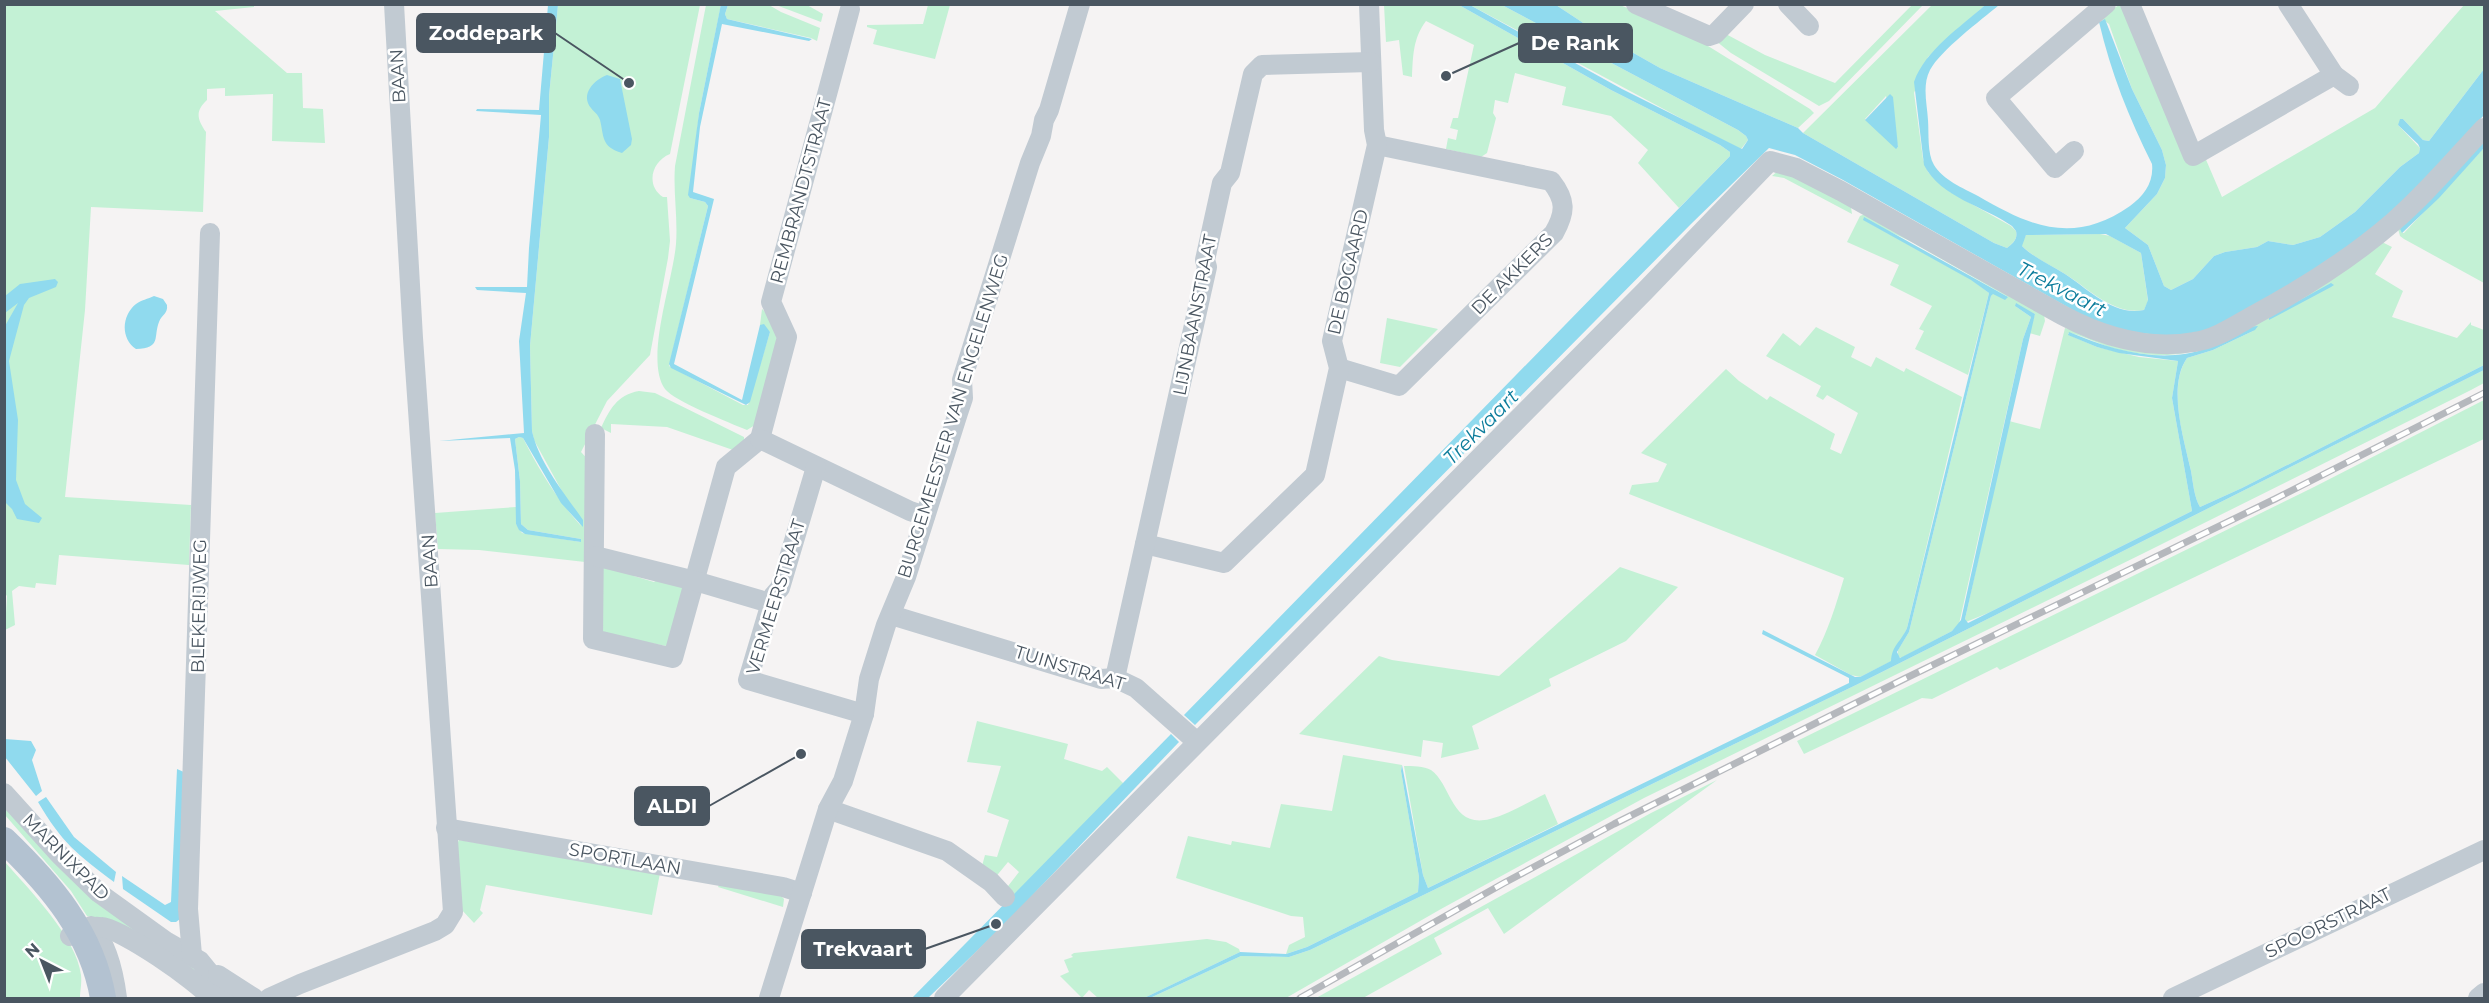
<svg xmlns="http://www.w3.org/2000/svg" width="2489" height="1003" viewBox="0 0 2489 1003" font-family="Montserrat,sans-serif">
<rect width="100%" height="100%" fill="#f5f3f3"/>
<g fill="#c3f1d5" fill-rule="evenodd">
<path d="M4,5H254V7L215,11L287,73H302L303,108L323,109L325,143L272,141L273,94L225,96V88L207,89V100C195,111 197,119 206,132L203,212L91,207L85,310L65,497L191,505L189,565L59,555L56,585L36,583L35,588L19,586L12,591L15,625L5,630L7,596L4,592Z"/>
<path d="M558,5H700L670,154C652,161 645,185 663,197H667L670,241L668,258L650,355L607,401L581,452L591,463L585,562L479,550L438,549L435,513L516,507V524L522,533L581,542V539L528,530L521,524L520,481L515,439L519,437L523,438C539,470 557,499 581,526L534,440L532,431L530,346L549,137V96Z"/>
<path d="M706,5H721L699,113L690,198L705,202L708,206L669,366L743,405H748L770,332L760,325L762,309L772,318L779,330L755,425L747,430C730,423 674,401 665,389C644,360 673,281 676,244C678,218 673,192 675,166Z"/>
<path d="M728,5H769L781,12L820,28L817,41L811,38L727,19L725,14Z"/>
<path d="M776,5H807L823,14L821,22Z"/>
<path d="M928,5H950L935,59L873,44L877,30L867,27V25L923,24Z"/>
<path d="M1384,5H1459L1611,90L1720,145L1730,152V156L1679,208L1638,163L1648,150L1611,116L1562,105L1566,87L1515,73L1508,103L1495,100L1493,113L1496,118L1487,153L1481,157L1446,149L1448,138L1456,140L1458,130L1450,128L1453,118H1458L1474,45L1426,21C1413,38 1413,56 1412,77L1403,75L1399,40L1386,42Z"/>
<path d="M1470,5H1502L1738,130L1746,136L1748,140L1741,149H1738Z"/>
<path d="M1556,5H1620L1705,40L1708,46L1810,109L1814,113L1798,128L1660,68L1600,34Z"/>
<path d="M1912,5H1923L1829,101L1819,106L1731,53L1716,41L1724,33L1765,55L1835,83Z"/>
<path d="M1932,5H1985L1928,57L1914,93L1923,159L1928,172L1950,192L2011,226L2016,231C2018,239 2013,243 2007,248L1994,243L1803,133ZM1886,96L1898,147L1897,148L1865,119Z"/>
<path d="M2119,5L2124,8L2204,155L2222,197L2375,108L2464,5H2484V69L2429,141L2423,140L2403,119L2398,125L2420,148L2419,153L2400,167L2355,212L2320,237L2293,245L2268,241L2257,247L2225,252L2214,256L2193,279L2171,290L2164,286L2148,245L2125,228L2157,194L2165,178L2166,165L2162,150L2132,89L2109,24L2102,19L2111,10Z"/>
<path d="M2484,148V283L2404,239L2400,236L2397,225L2436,186L2402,233H2404Z"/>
<path d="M1781,168L1850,201L1852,214L1784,178L1772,176Z"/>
<path d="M1865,214L2044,315L2045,321L2040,336L2029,333L2035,314L2015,306L2031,317L2023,339L1959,624L1952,631L1901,658L1898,656V650L1909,632L1991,296L1993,293L2008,297L1910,241L1864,220L1972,280L1989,293L1968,375L1915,349L1924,331L1919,329L1932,306L1890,285L1899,265L1847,242L1860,216Z"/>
<path d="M2100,234L2110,236L2141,253L2148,301L2144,310C2114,316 2088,288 2065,274C2049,264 2034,258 2021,245L2026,235Z"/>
<path d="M2382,242L2392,247L2375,274L2403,291L2392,317L2457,338L2471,322V325L2484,330V365L2242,488L2200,507C2194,497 2193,482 2191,471C2184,439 2167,388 2187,358L2213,350L2255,330C2200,351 2175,363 2116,349C2103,346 2077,333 2068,333L2069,335L2097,347L2139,357L2178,361L2172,398L2192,511L1988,613L1966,622L1965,619L2009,421L2040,429L2065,328L2091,333Z"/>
<path d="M1387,318L1438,329L1400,367L1380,363Z"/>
<path d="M1816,327L1855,347L1851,357L1871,367L1876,357L1904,372L1906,368L1962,397L1907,628L1892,661L1860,677L1851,675L1815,655C1828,631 1836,605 1844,578L1629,494L1632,485L1658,482L1667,464L1641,453L1726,369L1739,381L1767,400L1770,396L1835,434L1830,449L1841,454L1858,413L1827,395L1823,400L1816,396L1821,386L1766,356L1783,333L1800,346Z"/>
<path d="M2484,370V383L2471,390L2144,553L1644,798L1441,909L1286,998H1150L1241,956L1289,957L1310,950L1856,685Z"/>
<path d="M639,391L655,393L744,437V443L733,450L667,427L611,424V433L601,428C610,409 617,395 639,391Z"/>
<path d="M2484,400V439L2000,670L1997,667L1932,699L1922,698L1804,754L1797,741L2314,487Z"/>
<path d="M603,566L631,570L634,576L654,582L660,578L684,585L671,647L600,633Z"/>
<path d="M1620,567L1678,587L1626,641L1549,679L1551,686L1472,726L1479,749L1441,758L1443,743L1423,740L1421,757L1299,734L1379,656L1392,660L1499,676Z"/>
<path d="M977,721L1068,744L1064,759L1102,771L1107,767L1124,784L1012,898L1005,890L1019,872L1008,862L994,879L982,866L985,855L997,857L1009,820L987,812L1001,766L967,762Z"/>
<path d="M1343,755L1402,765L1401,771L1419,877L1418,892L1307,947L1286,954L1289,945L1305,937L1303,917L1291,916L1176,878L1188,836L1231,845L1232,841L1270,848L1281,804L1332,811Z"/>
<path d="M1404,766C1412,766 1424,766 1431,770C1452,785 1451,829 1490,819C1509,814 1528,802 1545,794L1558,824L1428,888L1423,875Z"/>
<path d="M1717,780L1504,934L1488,908L1434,938L1442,954L1363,998H1316L1651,813Z"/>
<path d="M4,800L221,993L108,922L87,916L71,891L5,815Z"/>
<path d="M459,840L660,873L652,915L486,885L480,910L483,913L474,923L461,909L457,844Z"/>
<path d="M4,861C28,888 77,938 81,975C82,983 80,991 80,998H5Z"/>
<path d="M719,885L781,896L784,899L783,907L718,887Z"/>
<path d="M1207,939L1226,942L1239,949L1240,952L1144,998H1098L1089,990L1082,998L1060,976L1069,972L1064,960L1073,957L1071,955L1074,953Z"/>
</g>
<g fill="#90daee" fill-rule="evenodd">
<path d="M721,4L728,5L725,14L727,19L812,39L809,41L722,24L700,127L693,192L714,199L674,364L742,400L760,325L764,324L770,332L750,402L746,405L671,368L669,364L708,206L705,202L690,198L688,195L699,113Z"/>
<path d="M548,5H558L549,96V137L530,346L532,431C539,463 565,494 583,520V527L561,503L523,438L519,437L515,439L520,481L521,524L528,530L581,539V542L525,534L519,530L516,524L515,470L510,438L439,441L524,433L519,341L526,293L477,290L475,287H527L529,248L541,115L476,111L477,109L539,110Z"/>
<path d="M1459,5H1470L1622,89L1742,149L1748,140L1746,136L1738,130L1502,5H1556L1600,34L1660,68L1798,128L1803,133L1994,243L2007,248C2013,243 2018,239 2016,231L2012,226C1984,206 1941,198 1924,165L1914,82C1925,50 1961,27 1985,5H1999C1980,21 1941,50 1930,70C1922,85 1927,104 1928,120C1929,133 1927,153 1934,165C1943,180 1963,188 1978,196C2031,227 2074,245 2130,206C2144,196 2154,182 2152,164C2129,118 2111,73 2099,22L2105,19L2132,89L2162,150L2166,165L2165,178L2157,194L2125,228L2148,245L2164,286L2171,290L2193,279L2214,256L2225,252L2257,247L2268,241L2293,245L2320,237L2355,212L2400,167L2419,153L2420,148L2418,144L2398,125L2400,119H2403L2423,140L2429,141L2484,69V115C2457,145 2430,177 2400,205C2361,242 2316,270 2271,297C2246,312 2217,330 2188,334C2156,338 2124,331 2094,322L1843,180L1795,155L1769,148L1691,224L1195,725L1184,715L1730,156V152L1720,145L1611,90ZM2106,234L2141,253L2148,300L2144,310C2114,317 2087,288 2065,274C2049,264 2034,258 2022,246L2026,235Z"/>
<path d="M607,75L620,79L632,139L631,145L622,153C601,147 604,136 600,120C598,114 594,112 591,108C580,94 594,80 607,75Z"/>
<path d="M1890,94L1893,97L1898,147L1896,149L1865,120Z"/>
<path d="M2484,142V148L2439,198L2402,233L2400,229Z"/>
<path d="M1864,217L2008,297L2005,300L1993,294L1991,296L1909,632L1897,652L1900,658L1952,631L1961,620L2023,339L2031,317L2015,306L2016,303L2035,314L1965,619L1968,623L2192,511L2172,398L2178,361L2119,353L2097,347L2068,335L2069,332C2112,350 2162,365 2207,348C2223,342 2241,327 2258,326L2255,330L2213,350L2187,358C2167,387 2184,439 2191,471C2193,482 2194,497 2200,507L2242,488L2484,365V370L1856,685L1310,950L1289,957L1241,956L1150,998H1144L1240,952L1286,954L1307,947L1418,892L1419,877L1401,771L1402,765L1423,875L1428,888L1849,683V678L1762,634L1763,630L1855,677H1860L1891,661C1892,645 1901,642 1907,628L1989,293L1971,280L1863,220Z"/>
<path d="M55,279L58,282L56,287L29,298L24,305L9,361L18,420L16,480L25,504L42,518L39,523L17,519L12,509L5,502V326L18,303L5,313V296L20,284Z"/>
<path d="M2331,283L2334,285L2331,287L2269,320V317Z"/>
<path d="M154,296L163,299L167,305C168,314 162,314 159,322C153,337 162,348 136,349C121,339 121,316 136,304C141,300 148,299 154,296Z"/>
<path d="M1171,734L1179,742L1005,924L928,998H912Z"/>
<path d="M5,739L31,741L36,750L32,760L42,791L36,796L5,757Z"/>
<path d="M177,769L186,773L180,919L176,922H171L123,889L122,876L165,905L171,902Z"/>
<path d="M46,797L74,837L116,872L114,882C77,854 62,843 38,802Z"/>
</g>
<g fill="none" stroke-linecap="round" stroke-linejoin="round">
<g stroke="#c1cad2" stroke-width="20">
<path d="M1636,4L1709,36L1715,34L1744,4"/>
<path d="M1788,4L1809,26"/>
<path d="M2130,4L2193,156L2334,75L2288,4"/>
<path d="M2334,75L2349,86"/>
<path d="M2074,151L2055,168L1996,98L2106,4"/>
<path d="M1339,368L1399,386L1554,233C1566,212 1566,200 1551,181L1377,145"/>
<path d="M595,434L593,639L673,658L726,467L760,439"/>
<path d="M760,439L787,337L771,302L850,9"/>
<path d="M760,439L910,511L925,516"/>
<path d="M816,467L780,588L773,596L748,680L864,714"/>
<path d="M1145,544L1224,563L1315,475L1339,368L1332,341L1377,145L1374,130L1369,4"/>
<path d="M595,556L695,581L770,603"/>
<path d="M891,615L1075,671L1101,679L1115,678L1136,688L1197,742"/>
<path d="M1115,678L1207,267L1205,260L1222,183L1230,173L1253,74L1262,65L1371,62"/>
<path d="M4,793L60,855L99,893L167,942L200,961L230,998"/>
<path d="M828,809L947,851L991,882L1005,897"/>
<path d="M446,828L783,887L802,893"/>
<path d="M91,926C108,945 114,974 117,998"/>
<path d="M70,936C80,932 89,925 101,927C122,929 197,981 211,998"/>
<path d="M192,955L188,909L210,233"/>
<path d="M218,975L254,998"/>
<path d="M269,998L300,984L435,931L445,925L453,912L413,338L394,4"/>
<path d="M769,998L828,809L843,781L864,714L869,679L886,625L906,577L958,413L963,398L962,380L1030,163L1041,136L1044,120L1049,110L1080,4"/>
<path d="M944,998L1644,292L1770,161L1796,168L1841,191L2062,315C2101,336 2148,350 2194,342C2216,339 2236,325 2256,314C2304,288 2350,259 2392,223C2425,195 2454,160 2484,128"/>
<path d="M2173,998L2484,850"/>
<path d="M2478,998L2484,993"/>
</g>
<path stroke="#b3c2d1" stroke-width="26" d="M4,840C51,885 92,933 103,998"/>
<g stroke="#b5b8bd" stroke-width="7">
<path id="rail" d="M1300,998L1504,883L1614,824L1906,678L2275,499L2484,393"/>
</g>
<use href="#rail" stroke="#fff" stroke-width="4.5" stroke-dasharray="14" stroke-linecap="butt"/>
</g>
<g text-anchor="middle" stroke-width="5" stroke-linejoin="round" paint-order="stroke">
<g font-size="18" fill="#4a5661" stroke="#fff">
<text transform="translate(398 76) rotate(-93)" y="6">BAAN</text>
<text transform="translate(801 191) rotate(-75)" y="6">REMBRANDTSTRAAT</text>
<text transform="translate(1348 272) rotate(-77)" y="6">DE BOGAARD</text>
<text transform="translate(1512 274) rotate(-45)" y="6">DE AKKERS</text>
<text transform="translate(1195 315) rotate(-79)" y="6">LIJNBAANSTRAAT</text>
<text transform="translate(953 416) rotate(-73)" y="6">BURGEMEESTER VAN ENGELENWEG</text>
<text transform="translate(430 561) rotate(-94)" y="6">BAAN</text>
<text transform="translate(776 597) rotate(-73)" y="6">VERMEERSTRAAT</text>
<text transform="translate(199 606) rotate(-89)" y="6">BLEKERIJWEG</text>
<text transform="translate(1070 668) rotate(17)" y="6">TUINSTRAAT</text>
<text transform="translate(66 857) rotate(45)" y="6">MARNIXPAD</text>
<text transform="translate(625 859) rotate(10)" y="6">SPORTLAAN</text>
<text transform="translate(2328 923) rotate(-26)" y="6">SPOORSTRAAT</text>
</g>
<g font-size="20" font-style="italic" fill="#0c7c9b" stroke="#fff">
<text transform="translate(2062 289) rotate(27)" y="7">Trekvaart</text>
<text transform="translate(1481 427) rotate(-45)" y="7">Trekvaart</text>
</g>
</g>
<path fill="none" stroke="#4a5661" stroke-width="2" d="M629 83L555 33M1446 76L1519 43M801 754L709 806M996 924L925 949"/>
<g fill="#4a5661" stroke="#fff" stroke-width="2">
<circle cx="629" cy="83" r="6"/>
<circle cx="1446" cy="76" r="6"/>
<circle cx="801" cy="754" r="6"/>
<circle cx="996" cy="924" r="6"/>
</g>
<g fill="#4a5661" stroke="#4a5661" stroke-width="2">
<rect x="417" y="14" width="138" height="38" rx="6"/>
<rect x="1519" y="24" width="113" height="38" rx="6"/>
<rect x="635" y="787" width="74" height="38" rx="6"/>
<rect x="802" y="930" width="123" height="38" rx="6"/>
</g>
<g font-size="20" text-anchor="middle" font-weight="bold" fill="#fff">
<text x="486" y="40">Zoddepark</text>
<text x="1575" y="50">De Rank</text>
<text x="672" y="813">ALDI</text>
<text x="863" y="956">Trekvaart</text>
</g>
<rect width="2489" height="1003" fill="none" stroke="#4a5661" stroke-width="12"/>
<g transform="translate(42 961) rotate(318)" stroke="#ffffff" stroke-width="4.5" paint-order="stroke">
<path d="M0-4.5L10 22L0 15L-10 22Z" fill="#4a5661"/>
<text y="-9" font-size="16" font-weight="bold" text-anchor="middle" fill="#4a5661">N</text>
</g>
</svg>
